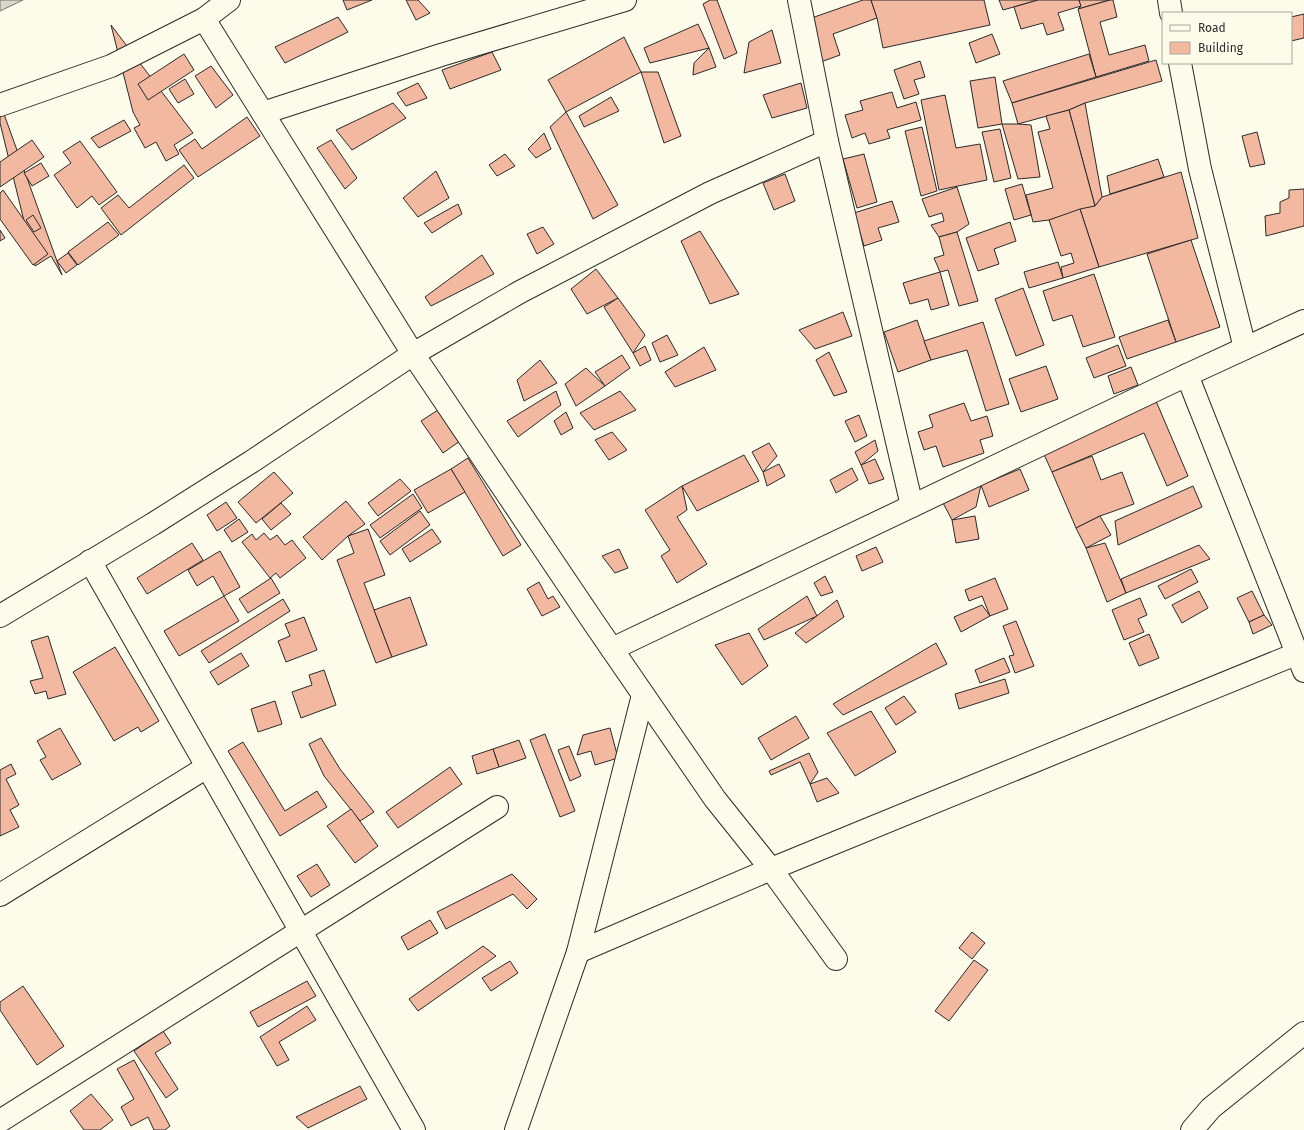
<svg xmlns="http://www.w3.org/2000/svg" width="1304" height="1130" viewBox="0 0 1304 1130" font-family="'Fira Sans',sans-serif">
<rect width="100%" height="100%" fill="#fdfbea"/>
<path fill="#d8d7c9" stroke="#74746e" d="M0,0H23L0,11Z"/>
<g fill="#f2b8a0" stroke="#2b2b2b">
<path d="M343,0H372L347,10Z"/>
<path d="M406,0H418L430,13L416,20Z"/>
<path d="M710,0H717L737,53L724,59L703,4Z"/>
<path d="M863,0H871L877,18L833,34L840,55L818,63L803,21Z"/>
<path d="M871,0H984L990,25L883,48L877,18Z"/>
<path d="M999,0H1038L1003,10Z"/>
<path d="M1038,0H1079L1081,6L1058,13L1064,30L1047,35L1043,23L1021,29L1014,7Z"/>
<path d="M1079,0H1110L1078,9L1081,6Z"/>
<path d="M1110,0H1113L1117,17L1100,22L1109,55L1145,45L1149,61L1096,77L1078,9Z"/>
<path d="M1304,14V38L1291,41V17Z"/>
<path d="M338,17L348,32L285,63L275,47Z"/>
<path d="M698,24L709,48L650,63L644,48Z"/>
<path d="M111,25L193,133L174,145L179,154L166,161L156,142L145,148L134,128L140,125L133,112Z"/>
<path d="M772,30L781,63L744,73L749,42Z"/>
<path d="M992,34L1000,54L976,63L969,43Z"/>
<path d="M624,37L641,72L566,112L548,80Z"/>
<path d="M709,48L716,67L693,75L694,63Z"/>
<path d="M492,52L501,70L450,89L442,70Z"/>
<path d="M184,54L194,70L148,100L138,84Z"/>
<path d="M1089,54L1096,77L1012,103L1003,81Z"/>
<path d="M1156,60L1162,81L1085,103L1069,110L1018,124L1012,103Z"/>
<path d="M920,61L925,77L914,80L919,94L904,99L894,70Z"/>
<path d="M211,66L233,95L216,108L195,76Z"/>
<path d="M641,72H658L681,136L664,143Z"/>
<path d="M995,77L1002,124L978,128L970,81Z"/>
<path d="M185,79L194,94L178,103L169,89Z"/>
<path d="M418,83L427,98L406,106L397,93Z"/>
<path d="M801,83L807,108L772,118L763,95Z"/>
<path d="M892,92L897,108L916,102L921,120L887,130L890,138L869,144L865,133L852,138L845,115L863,110L860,101Z"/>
<path d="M945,95L956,148L980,144L987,180L939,190L921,100Z"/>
<path d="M611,97L619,111L584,127L579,116Z"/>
<path d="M0,103L62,275L51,256L35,266L0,123Z"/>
<path d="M393,103L406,118L352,150L336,130Z"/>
<path d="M1085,103L1102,197L1095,206L1069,110Z"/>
<path d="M1069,110L1095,206L1049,220L1033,222L1026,195L1053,188L1038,132L1050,129L1046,116Z"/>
<path d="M566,112L618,205L593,219L550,127Z"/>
<path d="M247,117L260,136L198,177L179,150L195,139L202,149Z"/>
<path d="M124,120L131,131L99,148L91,138Z"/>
<path d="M1002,124H1018L1031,125L1040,177L1018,179Z"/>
<path d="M922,127L937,191L921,196L905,131Z"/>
<path d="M1000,129L1011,178L994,182L982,132Z"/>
<path d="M1257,132L1265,164L1250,167L1242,136Z"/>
<path d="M544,133L551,149L536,158L528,149Z"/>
<path d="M32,140L44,157L0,187V162Z"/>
<path d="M331,140L357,178L345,189L317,148Z"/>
<path d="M80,141L117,192L99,205L92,196L77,208L54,175L71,163L63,152Z"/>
<path d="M505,154L515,166L497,176L489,165Z"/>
<path d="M864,154L877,202L857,208L843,159Z"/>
<path d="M1158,159L1164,177L1110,194L1107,176Z"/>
<path d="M41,163L49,176L32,186L24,173Z"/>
<path d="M184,165L194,178L121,235L101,208L118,195L129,208Z"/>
<path d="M436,171L449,198L418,217L403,198Z"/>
<path d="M1181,172L1198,238L1099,267L1080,209L1095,206L1102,197Z"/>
<path d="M785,174L795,201L774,210L763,183Z"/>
<path d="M1022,184L1031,215L1014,220L1005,189Z"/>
<path d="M957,187L969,224L957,232L939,237L931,225L944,221L942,213L929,217L922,199Z"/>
<path d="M1304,189V226L1266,236L1265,216L1280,213V202L1289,198V190Z"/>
<path d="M3,190L48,254L33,265L0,219V193Z"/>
<path d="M892,201L899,222L878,228L882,240L864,246L854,213Z"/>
<path d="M458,204L462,214L432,233L424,223Z"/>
<path d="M1080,209L1099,267L1063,278L1061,267L1074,263L1071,253L1061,256L1049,220Z"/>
<path d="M33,215L41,228L34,232L26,220Z"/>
<path d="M108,222L119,235L78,265L68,252Z"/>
<path d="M1010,222L1016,241L994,249L999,264L978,271L966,238Z"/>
<path d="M543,227L554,244L537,254L527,234Z"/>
<path d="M0,230L5,238L0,241Z"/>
<path d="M700,231L739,294L710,304L681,241Z"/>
<path d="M957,232L978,301L959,306L948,270L940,272L934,258L944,255L939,237Z"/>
<path d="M1191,240L1220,327L1176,342L1147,254Z"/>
<path d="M68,253L77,265L66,273L57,261Z"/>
<path d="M482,255L494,274L431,306L425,297Z"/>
<path d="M1058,262L1063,278L1029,288L1024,272Z"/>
<path d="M596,269L618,298L587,314L571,289Z"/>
<path d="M940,272L949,305L931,310L928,299L910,304L903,283Z"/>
<path d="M1094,274L1115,337L1083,347L1072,315L1053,321L1043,291Z"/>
<path d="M1023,288L1044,345L1016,356L995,299Z"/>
<path d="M618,298L645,335L633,353L604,307Z"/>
<path d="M843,312L852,336L815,349L799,330Z"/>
<path d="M917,320L931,360L898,372L884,332Z"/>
<path d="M1168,320L1176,342L1127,359L1119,337Z"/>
<path d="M983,322L1009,404L986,411L967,350L931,360L924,341Z"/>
<path d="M667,335L678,355L660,362L652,343Z"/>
<path d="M1118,345L1126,366L1094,378L1086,358Z"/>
<path d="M645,346L651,360L640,366L633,353Z"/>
<path d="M704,347L716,370L675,387L665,372Z"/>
<path d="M829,352L847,392L834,396L816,360Z"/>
<path d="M622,355L630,368L605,386L595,372Z"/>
<path d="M540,360L557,383L524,401L517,380Z"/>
<path d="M1046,366L1058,399L1021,412L1009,379Z"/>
<path d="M1131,367L1138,385L1114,394L1108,376Z"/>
<path d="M586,368L605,386L576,406L565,384Z"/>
<path d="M556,391L561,405L518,437L507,421Z"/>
<path d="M620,391L636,410L594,430L580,413Z"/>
<path d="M1156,401L1188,476L1167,486L1144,433L1052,472L1042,450Z"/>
<path d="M964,403L971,421L987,416L993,436L980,440L984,453L943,467L936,446L924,450L918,432L933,427L929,415Z"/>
<path d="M438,410L460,441L443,453L421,421Z"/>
<path d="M566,412L573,428L561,435L554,421Z"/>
<path d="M859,415L867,436L855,442L845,421Z"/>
<path d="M612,432L627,450L609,460L595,440Z"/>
<path d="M875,440L878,451L861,465L855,452Z"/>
<path d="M769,443L777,456L763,472L752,452Z"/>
<path d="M744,455L759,481L697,511L682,486Z"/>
<path d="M1092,456L1101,480L1122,472L1134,504L1100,516L1076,528L1052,472Z"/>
<path d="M468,458L521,545L503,556L451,469Z"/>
<path d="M875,459L884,479L869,484L861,465Z"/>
<path d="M779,464L785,476L767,486L763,472Z"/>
<path d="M852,468L858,480L836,493L830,480Z"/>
<path d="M451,469L465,492L428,513L414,490Z"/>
<path d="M1020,469L1029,490L989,507L981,485Z"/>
<path d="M274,472L293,493L256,523L238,502Z"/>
<path d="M400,479L411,491L378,516L368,503Z"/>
<path d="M981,485L976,507L952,520L942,501Z"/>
<path d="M682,486L687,510L677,517L707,564L677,583L661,556L670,550L645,510Z"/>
<path d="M1193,486L1202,507L1118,545L1115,521Z"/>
<path d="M413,494L422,508L380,538L370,525Z"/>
<path d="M346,501L365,524L348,536L322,560L303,537Z"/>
<path d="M226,502L237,518L217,531L207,515Z"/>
<path d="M281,503L291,514L271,530L262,519Z"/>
<path d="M420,511L430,525L390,555L380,541Z"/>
<path d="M975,516L979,539L956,543L952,520Z"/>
<path d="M1100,516L1111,535L1086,548L1076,528Z"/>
<path d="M239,519L248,532L232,542L224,530Z"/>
<path d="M368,529L385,575L364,583L392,657L376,663L337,560L354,553L348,536Z"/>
<path d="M432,529L441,542L410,562L402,549Z"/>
<path d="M264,533L270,540L277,535L285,545L292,540L306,558L280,578L276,573L270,578L242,542L252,534L256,540Z"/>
<path d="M192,543L203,560L147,594L137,578Z"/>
<path d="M1105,543L1126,593L1107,602L1086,548Z"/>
<path d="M1199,545L1210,559L1126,593L1121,579Z"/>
<path d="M876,547L883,562L862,571L856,556Z"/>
<path d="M619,549L628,568L615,573L602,556Z"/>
<path d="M220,551L240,587L224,596L213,576L197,586L188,570Z"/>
<path d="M1191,569L1198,582L1165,599L1158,586Z"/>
<path d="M825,576L833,592L821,596L814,583Z"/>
<path d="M271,578L280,593L248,613L239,599Z"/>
<path d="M995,578L1008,609L990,616L982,596L969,601L965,590Z"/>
<path d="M539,582L548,599L553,596L560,607L542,616L527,589Z"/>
<path d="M1199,591L1208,608L1182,623L1172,605Z"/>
<path d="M1252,591L1264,615L1249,622L1237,598Z"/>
<path d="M224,596L239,621L179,656L164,631Z"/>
<path d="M807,596L817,616L764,640L758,629Z"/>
<path d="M410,597L427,645L392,657L374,610Z"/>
<path d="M1140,598L1147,615L1138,619L1144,632L1124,640L1112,610Z"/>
<path d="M283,599L290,611L209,663L201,651Z"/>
<path d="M837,600L844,617L806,643L795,633Z"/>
<path d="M982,605L990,616L961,632L954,617Z"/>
<path d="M1264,615L1272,625L1253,634L1249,622Z"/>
<path d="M304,617L317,650L286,662L278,641L290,636L285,624Z"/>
<path d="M1016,621L1034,666L1015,673L1009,656L1014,655L1003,626Z"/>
<path d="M749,633L768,666L742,685L715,645Z"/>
<path d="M1149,634L1159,658L1139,666L1129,643Z"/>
<path d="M48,636L66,694L48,699L46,691L35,694L30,681L43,678L31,641Z"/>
<path d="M936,643L947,664L843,715L833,704Z"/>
<path d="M115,647L159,721L141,732L138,727L114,741L73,672Z"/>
<path d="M241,653L249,666L218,685L210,672Z"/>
<path d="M1004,658L1010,672L980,683L975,670Z"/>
<path d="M324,670L336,705L301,718L292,692L312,685L309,675Z"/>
<path d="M1005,679L1009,693L959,709L955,694Z"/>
<path d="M904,696L916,712L896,725L885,708Z"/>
<path d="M275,701L282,724L258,732L251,709Z"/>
<path d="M871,711L896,752L855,776L827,733Z"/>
<path d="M796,716L809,738L771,760L758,738Z"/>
<path d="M60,728L81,764L52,780L40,760L46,757L37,741Z"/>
<path d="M610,728L618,758L595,765L591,751L577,755L583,735Z"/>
<path d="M545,734L575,811L560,817L530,740Z"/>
<path d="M321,738L340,769L374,812L360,821L324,776L309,744Z"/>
<path d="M519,740L526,758L499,767L493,749Z"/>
<path d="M243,742L285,811L317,791L327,807L280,836L228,751Z"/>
<path d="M569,746L581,776L570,781L558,750Z"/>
<path d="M493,749L499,767L477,774L472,756Z"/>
<path d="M809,753L818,772L810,784L800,762L771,775L769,771Z"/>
<path d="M11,764L16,774L6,779L19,805L10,810L19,827L0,836V770Z"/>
<path d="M450,767L462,784L398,828L386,812Z"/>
<path d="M827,778L839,793L817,802L810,784Z"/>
<path d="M351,809L378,846L355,863L327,826Z"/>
<path d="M317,864L330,885L311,897L297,876Z"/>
<path d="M512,874L537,899L527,909L513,894L446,929L437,912Z"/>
<path d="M430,920L438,933L408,950L401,937Z"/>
<path d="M972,932L985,943L972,959L959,948Z"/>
<path d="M483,946L496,956L418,1011L409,999Z"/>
<path d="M974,960L988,970L949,1021L935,1011Z"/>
<path d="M510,961L518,973L491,991L482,978Z"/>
<path d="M307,981L316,996L258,1027L250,1012Z"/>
<path d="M23,986L64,1046L37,1065L0,1010V1002Z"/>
<path d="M307,1006L316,1020L279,1042L289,1060L277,1066L260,1037Z"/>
<path d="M163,1031L171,1043L155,1053L178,1089L166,1098L134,1051Z"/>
<path d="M134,1060L170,1126L165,1130H154L148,1117L131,1126L121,1107L134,1099L117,1069Z"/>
<path d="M360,1086L367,1099L308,1128L296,1117Z"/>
<path d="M91,1094L113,1120L100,1130H84L70,1111Z"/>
</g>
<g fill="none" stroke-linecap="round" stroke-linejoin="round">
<g stroke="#2b2b2b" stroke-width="24">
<g id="minor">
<path d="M799,0L827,141L912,506"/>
<path d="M1169,0L1171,13"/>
<path d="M204,19L413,354L594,623L715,799L771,869L836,959"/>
<path d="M1180,63L1200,169L1245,348"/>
<path d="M0,105L111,66L204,19L229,0"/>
<path d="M263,113L441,55L625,0"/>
<path d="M1187,375L1304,671"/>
<path d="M90,561L414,1130"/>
<path d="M0,616L153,524L251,462L413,354L520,292L710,193L827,141"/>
<path d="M612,649L1187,375L1304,321"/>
<path d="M0,895L207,767"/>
<path d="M578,952L771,869L1296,654"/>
<path d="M0,1121L497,807"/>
<path d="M516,1130L578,952L643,695"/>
<path d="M1192,1130L1211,1108L1304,1033"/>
</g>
</g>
<use href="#minor" stroke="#fdfbea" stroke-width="22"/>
</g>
<rect x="1162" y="12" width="130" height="52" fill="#fdfbea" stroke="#a9a89e"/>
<rect x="1170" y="25" width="20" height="6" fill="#fdfbea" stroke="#a9a89e"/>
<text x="1198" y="32" font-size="12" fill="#2b2b2b">Road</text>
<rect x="1170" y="42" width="20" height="12" fill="#f2b8a0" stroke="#a9a89e"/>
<text x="1198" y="52" font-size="12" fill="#2b2b2b">Building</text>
</svg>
